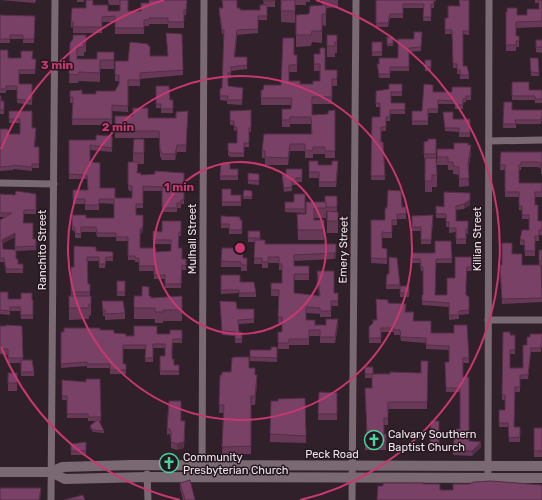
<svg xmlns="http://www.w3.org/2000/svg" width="542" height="500" viewBox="0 0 542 500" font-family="Rubik,sans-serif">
<rect width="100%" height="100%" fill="#2f2029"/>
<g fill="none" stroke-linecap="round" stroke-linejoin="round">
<g stroke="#7a6872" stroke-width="7">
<path d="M489,141L542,140"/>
<path d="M0,183L54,184"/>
<path d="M488,320H542"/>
<path d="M147,474L148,500"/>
<path d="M202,478L204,0"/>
<path d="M488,478L489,0"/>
<path d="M51,500L55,0"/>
<path d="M352,500L356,0"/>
</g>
<g stroke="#7a6872" stroke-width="10">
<path d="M0,472H51L65,479L147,477L542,478"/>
<path d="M51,472L62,467L131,465L542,466"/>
</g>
</g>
<g fill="#683857" fill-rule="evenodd">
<path d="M0,0H36L35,3Z"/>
<rect x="77" y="0" width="7" height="2"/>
<path d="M108,0H128V11H141L149,3L187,0L186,15H184V28H168V24H149V26H144V34H115V22H102V33H73V28L71,27V21L86,8L93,5L108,11H120V5H109Z"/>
<path d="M264,0H275V7H267V20H258V33L237,35L235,57H247V69L231,71V78H228V86L243,88L242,105L227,104V101L220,100V89L222,88L224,34H222L219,13V8H237L240,10H260L263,5Z"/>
<path d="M281,0H321H310V2H306V5H295V1V23L281,22Z"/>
<path d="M322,0H338V7L326,8V26L322,25V43L312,42L311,46L296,47V15L309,14L322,5Z"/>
<path d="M376,0H436V1H434V8H431V21H423L424,8H403V18H390L388,27H376Z"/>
<path d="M459,0H469V35L463,34V66L469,75V79H460V74H457V68H453L452,34H445V18H448L460,6Z"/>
<path d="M535,0H542V27L516,28V36H519V47H516V51H506V12L517,15H527L539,9V3H535Z"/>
<path d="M0,15L35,20L34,43H23V39H10V43H0Z"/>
<path d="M422,32L421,51L409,52V71H390V78H379L377,64H379L398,58L414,39Z"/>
<path d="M166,33L182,34L183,75L140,79V86H128V112L112,111V125H72L73,103H70V91L82,94H96L115,91L119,84V81H115V61H128L148,46L150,56H168Z"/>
<path d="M86,35V52H84V56H77V59H97L114,52V69H100V82L79,81L78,83H69L70,43Z"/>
<path d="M327,35H337V53H335V57H327Z"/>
<rect x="387" y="37" width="6" height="9"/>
<path d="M283,38L294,55H297V72H289V81L300,84H313L320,81V71H314V54L325,70H337V86H332V104H312V115L328,114L335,110V158H325V154H313V158H305V151H290L288,165H265V158H262V151L311,134V124H290V127H282V109H291V105H261V90H263L281,85Z"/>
<path d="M536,40H542V53L536,52Z"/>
<rect x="372" y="42" width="10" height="14"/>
<path d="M0,50L8,58L33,59L36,63L35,74H19V84H32V105L17,103V90H6V93H0Z"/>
<path d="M530,58H538L539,76H531Z"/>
<rect x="425" y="60" width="6" height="11"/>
<path d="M512,82L529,90H542V103H535V100H512Z"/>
<path d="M402,84V96H391V103H405V114H390V121H386V131H381V142L385,180H371L372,117H380V107H376V91L389,89Z"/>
<path d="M156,86L170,100H173V113H161V108H156Z"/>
<path d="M471,87V100H466V102L463,103V109H455V104H438V113H428V125H412V111H422L433,92H452Z"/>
<path d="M0,96L1,101H4V114H0Z"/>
<path d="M504,102L512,110H542V121H541V124H516V128H503Z"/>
<path d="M251,110V132H249V147H244V157H230L228,155V143H237V130L234,131V125H230V111Z"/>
<path d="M9,111L32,128L36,132L35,147H39V168H32V171L13,169V170L0,171V129L9,134H20V123H9Z"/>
<path d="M188,111L186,152H177L175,160H162L160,156L159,138H115V116L148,118H176Z"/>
<path d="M443,112L453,119H470V137H459V132L445,131Z"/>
<path d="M112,136V152L90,150V162L100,188L115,198H132V191H129L128,188V162H133V153L144,139V164H138L137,173L141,175L184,173V204H181V208H177V212H162V191H143V208H136V215H143V231L140,235V248L156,252L171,251V244H153V231L162,232L181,221V236H179V248L182,259L186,263V270H182L181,288H165V279H154V271H139V262H135V260H128V241H116V237H97L96,232H81V238H75V232L72,230V215L86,218H114V204L99,203V210H85V204H73V190H88L87,179H69V140H96Z"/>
<path d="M436,139V158H424V142Z"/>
<path d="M468,145L471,153L468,171L469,186L459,187V175L453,174V170H448V165H437V149H454Z"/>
<path d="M501,152H542V174H541V168L537,167H521V170H519V183H542V197H535V205L538,221H542V235H539V241H535V256H525L524,245H520V240L529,230V219H522V210H519V197H505V170H500Z"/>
<path d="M425,158L437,175V187H432V192H425Z"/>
<path d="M309,161L318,165L338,167L336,187H319V178H309Z"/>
<path d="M221,163L230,169H238V180H220Z"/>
<path d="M302,169V182H296V185H292V191L284,192L282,179V175H286Z"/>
<path d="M248,173L259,174V185L248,184Z"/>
<path d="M222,189L231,195H241V206H222Z"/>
<path d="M244,190L252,191V199H243Z"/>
<path d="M470,193V205L464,209L456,210V221H468V234H466V244H456V232L449,233V227H446V218H436V206L444,207Z"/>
<path d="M0,194L15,195L36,194V214H24L23,223L33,239H36V250L16,251V259L18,264H23V273H6L4,262H0V220L5,217H0ZM15,237V250L3,249L2,244Z"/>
<path d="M305,194V213L285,212V202H294Z"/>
<path d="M337,196V211H326V218H314V220H324V240H298L297,214H306V202H325Z"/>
<path d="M402,207H406V219H397V225H392V238H382V248L387,249V264L371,263V220H385Z"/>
<path d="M327,211L338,212V233H327Z"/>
<path d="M221,216L242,220V234H229V228H221Z"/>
<path d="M412,216L433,219L431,244H421V231H412Z"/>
<path d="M248,231H260V240L265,244H336V258L334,259L294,261V266H309V280H294V293L319,296L317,277V271L334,293H338V306H331V317H320V314L306,313V320L315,325H338L335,343H320V336H309V345H289V349H278V332H282V323H278L279,296H271V283H282V270H279V263H268V268H262V264H254L255,242H248Z"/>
<path d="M451,241L452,263H436L435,295H447L455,278L472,257V271H467L466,288V295L469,297V314L459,315V319L449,320V307L422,305V295H423V271H421L420,263H412L411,253H435Z"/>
<path d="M74,246L96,251L113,252V261H106L105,268H99V261H88V284H90V296H71V267H74Z"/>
<path d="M222,248L243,258H247V271H241V267H221Z"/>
<rect x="539" y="250" width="3" height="15"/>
<path d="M512,254L522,265L542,282V302L502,304L500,269Z"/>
<path d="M387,274L400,285V289H386Z"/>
<path d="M221,275L240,282L256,293V297H239V293L221,294Z"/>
<rect x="117" y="281" width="8" height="15"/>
<rect x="400" y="286" width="9" height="11"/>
<path d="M0,292L8,299L33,300V319H21L20,311H10V315L0,314Z"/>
<path d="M69,296H91V315L89,316V319L69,320Z"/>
<path d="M134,296H149L151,298L182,296V321H163V323H155V319H134Z"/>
<path d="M102,301L125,313V319L105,320V316H103Z"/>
<path d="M220,301L237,309H254V323L239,324V332H242V343H235V336L222,335Z"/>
<path d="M388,303L405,312L414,321L431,333L469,358V363H463V377L469,441L481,447L472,456L453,455V451L460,429V392H446L445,362H449V350L426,349V343L401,341L400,335H394V332H381V343H369V327L376,320Z"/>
<path d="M0,326H22L23,360L34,372V376H21V363H8V355L0,354Z"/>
<path d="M100,330L114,333L126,336L157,334H170L182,330V343H173L172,350V359L174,365H179V375H160V356H165V348H153V362H145L146,349H123V364H126V374H110V368H87V366L61,368V332Z"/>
<path d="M503,332L510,335H515V354H510V368H523L527,345L530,337L542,334V348H541V352H531L528,379H520V392H515L514,427H520V442H509L508,427H499V410H505V400H502Z"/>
<path d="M277,347V362L250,361V350H271Z"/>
<path d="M428,361L427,409H388V425H384V434H386V450H365V434H366L372,388V378H365V367L373,374L421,373Z"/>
<path d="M249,368L255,375L257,383L255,405H251V454L222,455L223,413H219L220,375Z"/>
<rect x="8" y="373" width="9" height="18"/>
<path d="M100,379L101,421H99L104,431V433L93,432L90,428V426L96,421H88V418H67V400H62V380L86,382Z"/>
<path d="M319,392L337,393V420H318Z"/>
<path d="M181,421L184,448L177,450L171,448V437H170V434L167,435V429Z"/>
<path d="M439,421V452H430V445Z"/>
<rect x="534" y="428" width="8" height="29"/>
<path d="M270,434L306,436V443L270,442Z"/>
<path d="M86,442V455H71V444Z"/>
<path d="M180,483L195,500H183L180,488Z"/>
</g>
<g fill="#552e47">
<path d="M290,144V151L288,165V158Z"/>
<path d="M177,145V152L175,160V154Z"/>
<path d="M471,145V153L468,172V164Z"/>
<path d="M338,161V167L336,187V182Z"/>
<path d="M470,200V205L464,209V204Z"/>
<path d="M143,226V231L140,235V230Z"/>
<path d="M15,233V237L2,244V240Z"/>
<path d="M336,252V258L334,259V253Z"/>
<path d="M338,319V325L335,343V337Z"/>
<path d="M257,375V383L255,405V396Z"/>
<path d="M185,427L184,448L177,450V444Z"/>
<path d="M481,442V447L472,456V451Z"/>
<path d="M41,488V494L40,500H39Z"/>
</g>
<g fill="#794165" stroke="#552e47">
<path d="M86,0H93V5H108V11H120V0H128V11H141V3H149V0H187L186,10H184V22H168V18H149V20H144V28H115V16L102,17V27H73V22L71,21L72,8H86Z"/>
<path d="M222,0H237V8H240V10H260V5H267V16H258V29L237,30L234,57H247V65L231,67V73H228V86L243,88L242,100H227L228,96H220V89L222,88L224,30H222L219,8H223Z"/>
<path d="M264,0H275V1H263Z"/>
<rect x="281" y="0" width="14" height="11"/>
<path d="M376,0H434V4H431V17H423L424,4H403V14H390L388,23H376Z"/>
<path d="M459,0H469V31H463V66H467L469,75H460V70H457V64H453L452,30H445V18H448V6H460Z"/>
<path d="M539,0H542V21L516,22V36H519V41H516V45H506V12H507V8H517V15H527V9H539Z"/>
<path d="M326,5V14H322V31H312L311,35H296V15L309,14L310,6Z"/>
<path d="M0,15L35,16L34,39H23V35H10V39H0Z"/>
<path d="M414,32H422L421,47L409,48V67H390V74H379L377,64H379V58H398V39H414Z"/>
<path d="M166,33L182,34L183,70L140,73V80H128V106L112,105V119H72L73,97H70V91L82,90V94H96V91H115L119,84V75H115V61H128L130,42L148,44V46H150V56H168Z"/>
<path d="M73,35H86V43H84V47L77,48V59H97V52H114V60H100V73L79,72L78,75L69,74L70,43L73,39Z"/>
<path d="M327,35H337V42H335V46H327Z"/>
<rect x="387" y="37" width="6" height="7"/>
<path d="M283,38H294V55H297V65H289V81H300V84H313V81H320V64H314V54H320V48H325V70H337V79H332V97H312V115L328,114V111L335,110V151H325V147H313V151L305,150V144H290L288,158L265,157V151H262L264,134H312L311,117H290V120H282V109H291L292,98H261V90H263L264,85H281Z"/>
<rect x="536" y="40" width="6" height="7"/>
<rect x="372" y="42" width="10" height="10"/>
<path d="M0,50H8V58H21V51H33L32,59H36L35,70H19V84H32V101L17,99V86H6V89H0Z"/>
<path d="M530,58H538L539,73L531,72Z"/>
<rect x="425" y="60" width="6" height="7"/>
<path d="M512,82H529V90H542V99H535V96H512Z"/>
<path d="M389,84H402V92H391V103H405V110H390V117H386V127H381V142H383L385,176H371L372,117H380V103H376V91L389,89Z"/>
<path d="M424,84L433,85V92H452V87H471V96H466V99H463V105H455V101L438,100V109H428V121H412V111H422Z"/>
<path d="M156,86H169L170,100H173V109H161V104H156Z"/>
<path d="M0,96H1V101H4V110H0Z"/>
<path d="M504,102H512V110H542V117H541V120H515L516,124H503Z"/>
<path d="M133,108H148V118H176V112L188,111L186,145H177L175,154H162L160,149L159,131H115V116H133Z"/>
<path d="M251,110V128H249V143H244V153H230L228,151V143H237V127H234V121H230V111Z"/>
<path d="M9,111H32V128H36L34,147H39V164H32V167L13,165V166L0,167V129H8L9,134H20V119H9Z"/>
<path d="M443,112H453V119H470V133H459V128H445Z"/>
<path d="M96,135L112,136V148L90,145V162L100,163V188H115V198H132V186H129L128,183V162H138L137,173H141V175L155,174V171L184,173V200H181V203H177V208H162V187L143,186V204H136V215H143V226L140,230V248H156V252L171,251V240H153V231L162,232V221H181V232H179L178,248H182V259H186V266L182,265L181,284H165V275H154V266H139V258H135V256H128V237H116V233H97L96,227H81V234L75,233V228L72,225V215H86V218H114V199H99V205H85V199H73V190H88L87,175L69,174V140H96Z"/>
<path d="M134,139H144V153H133Z"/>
<path d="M428,139H436V154H424V142L428,141Z"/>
<path d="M454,143H468V145H471L468,164L469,178L459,179V167L453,166V162H448V157H437V149H454Z"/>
<path d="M501,152H542V169H541V163L537,162H521V165H519V183H542V192H535V205H538V221H542V230H539V236H535V251H525L524,240H520L522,230H529V215H522V206H519V192H505V165H500Z"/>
<path d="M425,158H436L437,175H432V181H425Z"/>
<path d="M309,161H318V165H332V161H338L336,182H319V172H309Z"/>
<path d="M221,163H230V169H238V176H220Z"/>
<path d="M286,169H302V178H296V181H292V187L284,188L282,175H286Z"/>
<path d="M248,173L259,174V181L248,180Z"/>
<path d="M222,189H231V195H241V202H222Z"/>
<path d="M244,190L252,191V197H243Z"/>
<path d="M388,190L401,191L402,207H406V214H397V220H392V233L382,232V248L387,249V259L371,258V220H385V208H387Z"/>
<path d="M16,191L36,194V210H24L23,223H33V239H36V246L15,247V233L2,240L3,249L16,250V259H18V264H23V269H6L4,258H0V220L12,213H0V194L15,195Z"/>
<path d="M444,192L470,193V200L464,204L456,206V221H468V229H466V239H456V228H449V222H446V214H436V206L444,207Z"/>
<path d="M294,194H305V209H285V202H294Z"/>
<path d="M325,196H337V207H326V202H325Z"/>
<path d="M306,202H326V208H314V220H324V230H298L297,214H306Z"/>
<path d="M327,211L338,212V221H327Z"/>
<path d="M433,215L431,240H421V227H412V216Z"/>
<path d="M221,216L240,217V220H242V230H229V224H221Z"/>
<rect x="248" y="231" width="12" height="7"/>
<path d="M255,240H265V244H336V252L334,253L294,255V266H309V274H294V293L320,296L317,271H334V293H338V301H331V311H320V308L306,307V320H315V325H326V319H338L335,337H320V330H309V339H289V343H278V332H282V317H278L279,290H271V283H282V264H279V257H268V262H262V258H254Z"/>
<path d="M435,241H451L452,259H436L435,295H447V278H455V257H472V267H467L466,284V295L469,297V310L459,311V315H449V303L422,301V295H423V267H421L420,259H412L411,253H435Z"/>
<path d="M502,243H512V254H522V265H541L542,298L502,299L500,265H502Z"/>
<path d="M74,246L96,247V251L113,252V257H106L105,264H99V257H87L88,284H90V292H71V267H74Z"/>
<path d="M222,248H243V258H247V265H241V262L221,261Z"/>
<rect x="539" y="250" width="3" height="11"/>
<path d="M389,257L397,258L400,285H386L387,274H389Z"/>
<path d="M221,275H240V282H254L256,293H239V290H221Z"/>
<rect x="117" y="281" width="8" height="11"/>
<path d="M142,286L149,287V296H151V298L182,296V310H163V312H155V308H134V296H142Z"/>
<rect x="400" y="286" width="9" height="7"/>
<path d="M0,292H8V299H21V293H32V300H33V315H21L20,307H10V311L0,310Z"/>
<path d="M69,296H91V304H89V308H69Z"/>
<path d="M376,299L388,300V303L406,304L405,312H414L413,321H431V333H454V325H467L469,358H463V377H469V441L481,442L472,451H453L455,429H460V388H446L445,362H449V346L426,345V338L401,337L400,330H394V328H381V338H369V327L373,323V320H377Z"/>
<path d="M102,301H123L125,313L105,314V310H103Z"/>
<path d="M220,301L236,302L237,309H254V319L238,320L239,332H242V339H235V332L222,331Z"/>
<path d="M6,325L22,326L23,358H8V349H0V326H6Z"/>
<path d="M134,326H157V334H170V330H182V339H173L172,346V359H174V365H179V371H160V356H165V344H153V358H145L146,345H123V364H126V370H110V364H87V362L61,364V332H64V328H100V330H114V333L126,334V336H134Z"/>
<path d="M503,332H510V335H515V350H510V368H523V345H527V337H530V334H542V344H541V348H531L528,375H520V387H515L514,427H520V437L509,438L508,423H499V410H505V395H502Z"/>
<path d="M271,347H277V358L250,357V350H271Z"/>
<path d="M234,357H249V368H255V375H257L255,396H251V446L222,447L224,405H219L220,375H222V372H231L232,358Z"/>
<path d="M21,360H32L34,372H21Z"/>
<path d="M421,361H428L427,402H388V418H384V434H386V443H365V434H367L365,388H372V374H390V372L421,373Z"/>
<rect x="365" y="367" width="8" height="7"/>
<rect x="8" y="373" width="9" height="10"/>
<path d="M86,379H100L101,417H88V414H67V396H62V380L86,382Z"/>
<path d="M319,392L337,393V414H318Z"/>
<path d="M305,398L306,436L270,434L271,401H278V399Z"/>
<path d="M169,401H181V421H185L184,442L177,444L171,442V431H170V429H167Z"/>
<path d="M98,419L104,431L93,430L90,426Z"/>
<path d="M431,421H439V445H430Z"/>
<rect x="534" y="428" width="8" height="23"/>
<path d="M86,442V451H71V444Z"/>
<path d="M190,480L195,500H185L180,483Z"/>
<path d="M491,481L542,485V500H377L378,486H383V483H423V484H440V490H453V484H469L474,482Z"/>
<path d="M0,488H41L39,500H0Z"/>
<path d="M83,495L85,500H64Z"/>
</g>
<g fill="none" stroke="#c93771" stroke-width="2">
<circle cx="240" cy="248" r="86"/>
<circle cx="240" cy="248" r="172"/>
<path d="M180 500A259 259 0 0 1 1 347M1 149A259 259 0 0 1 164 0M316 0A259 259 0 0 1 300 500"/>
</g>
<defs>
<g id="church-ring" transform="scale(1)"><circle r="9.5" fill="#25171f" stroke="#49d49d" stroke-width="1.5"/><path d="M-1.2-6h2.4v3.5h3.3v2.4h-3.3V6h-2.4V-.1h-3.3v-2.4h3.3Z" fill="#49d49d"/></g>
</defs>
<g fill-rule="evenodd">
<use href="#church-ring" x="374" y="440"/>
<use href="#church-ring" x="169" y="463"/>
</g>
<g text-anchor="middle" stroke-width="3" stroke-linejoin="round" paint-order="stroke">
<g font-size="11" fill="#f0e5eb" stroke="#25171f">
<text transform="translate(192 239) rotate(-90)" y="4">Mulhall Street</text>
<text transform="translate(477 239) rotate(-90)" y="4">Killian Street</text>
<text transform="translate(42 250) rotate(-90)" y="4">Ranchito Street</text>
<text transform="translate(343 250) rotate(-89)" y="4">Emery Street</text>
<text x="332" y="458">Peck Road</text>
</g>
<g font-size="11" fill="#f0e5eb" stroke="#25171f" text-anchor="start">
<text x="388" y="438">Calvary Southern<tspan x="388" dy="13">Baptist Church</tspan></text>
<text x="183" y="461">Community<tspan x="183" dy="13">Presbyterian Church</tspan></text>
</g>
</g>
<circle cx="240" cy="248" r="6" fill="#c93771" stroke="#25171f" stroke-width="2"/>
<g font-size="12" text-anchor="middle" font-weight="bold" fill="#c93771" stroke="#25171f" stroke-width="3" stroke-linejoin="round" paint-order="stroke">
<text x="57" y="69">3 min</text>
<text x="118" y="131">2 min</text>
<text x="179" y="191">1 min</text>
</g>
</svg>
